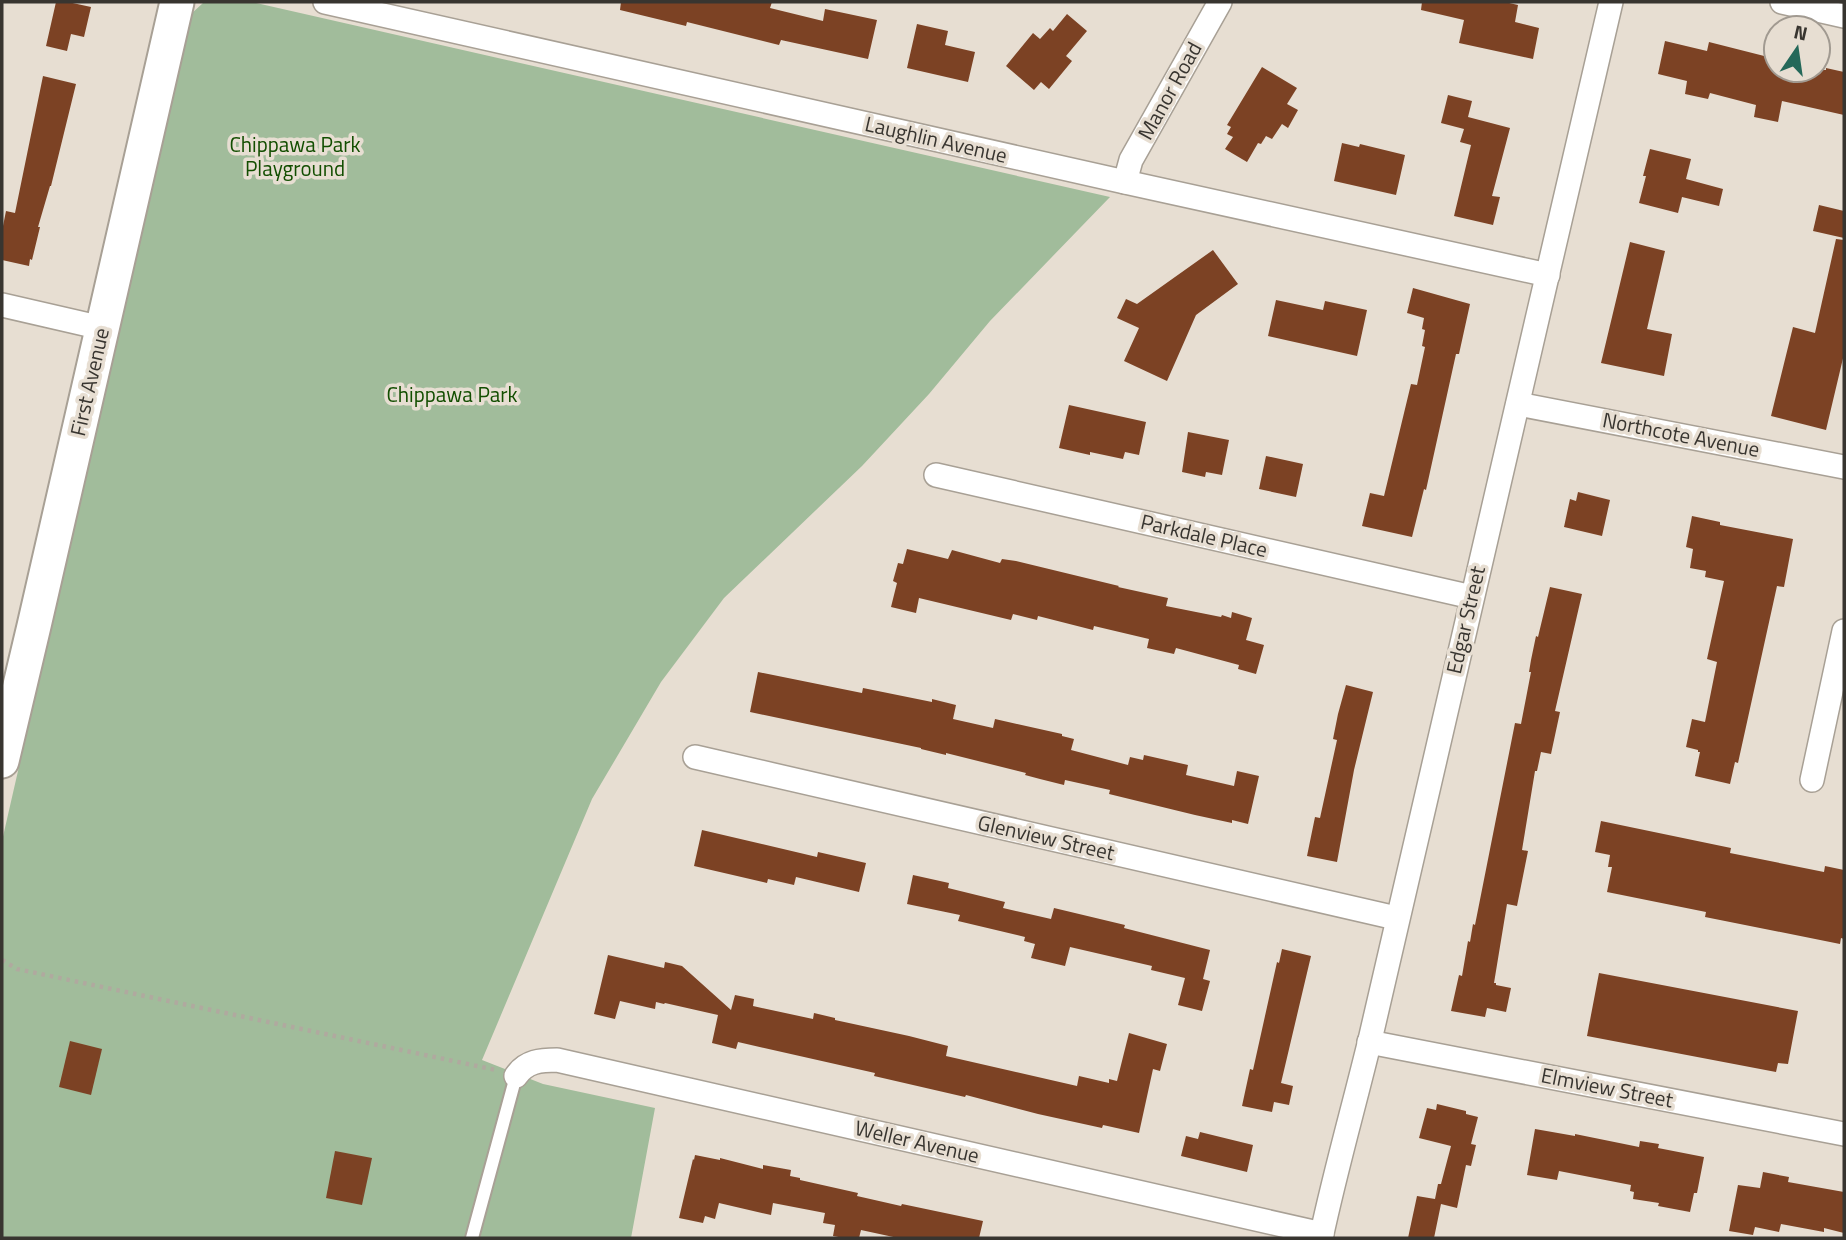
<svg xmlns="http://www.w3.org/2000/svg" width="1846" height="1240" viewBox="0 0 1846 1240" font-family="'Titillium Web',sans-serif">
<rect width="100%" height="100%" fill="#e7ded2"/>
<path fill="#a1bc9b" d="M211,2H252L1110,197L990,321L929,394L862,466L724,598L661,682L592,799L482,1060L543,1084L655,1108L631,1238H2V841L191,14L203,3Z"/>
<g fill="#7c4224">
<path d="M56,2H68L91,7L84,37L71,34L67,51L46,46Z"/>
<path d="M621,2H772L770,8L823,21L825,9L877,20L868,59L781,40L779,45L687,22L686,26L620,10Z"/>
<path d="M1422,2H1505L1518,5L1515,22L1539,28L1533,59L1459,43L1464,20L1421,10Z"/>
<path d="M1067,14L1087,31L1066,56L1072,61L1049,89L1041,82L1034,90L1006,66L1033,33L1040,39L1050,28L1053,31Z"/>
<path d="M917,24L948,31L945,45L975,52L968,82L907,68Z"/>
<path d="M1665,41L1707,51L1709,42L1776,59V70H1826V68L1844,72V115L1782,101L1778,122L1754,117L1756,105L1710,93L1708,99L1685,94L1687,81L1658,74Z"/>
<path d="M1262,67L1297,88L1287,104L1298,110L1288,128L1282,124L1272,139L1266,136L1261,144L1258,143L1247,162L1225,149L1233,137L1227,134L1231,127L1227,125Z"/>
<path d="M43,76L76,84L51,186H50L38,227H40L32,260L30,259L29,266L2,260V231L6,211L15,213Z"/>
<path d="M1448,95L1472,101L1468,117L1510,128L1492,196L1500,197L1493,225L1454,216L1471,145L1460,142L1464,129L1441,123Z"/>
<path d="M1342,143L1359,147L1360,144L1405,155L1396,195L1334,181Z"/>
<path d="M1650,149L1691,159L1686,179L1723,189L1719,206L1682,197L1678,213L1639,203L1646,176H1643Z"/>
<path d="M1819,205L1844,211V238L1813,231Z"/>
<path d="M1836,239L1844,240V354L1826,430L1771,416L1793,327L1815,333Z"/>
<path d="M1630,242L1665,251L1647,329L1672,334L1664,376L1601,363Z"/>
<path d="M1213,250L1238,284L1196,315L1167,381L1124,361L1139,328L1117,318L1126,299L1137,304Z"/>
<path d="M1413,288L1470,304L1459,354H1456L1426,490L1424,489L1412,537L1362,526L1370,493L1384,496L1411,384L1417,385L1425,347L1422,346L1425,330L1422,329L1424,318L1407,313Z"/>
<path d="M1276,300L1323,310L1325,301L1367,310L1357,356L1268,336Z"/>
<path d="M1069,405L1146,422L1139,455L1125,452L1123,459L1090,452V455L1059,448Z"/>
<path d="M1188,432L1229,440L1222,475L1206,472L1205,477L1182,472Z"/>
<path d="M1266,456L1303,464L1296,497L1259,489Z"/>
<path d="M1578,492L1610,500L1602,536L1564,527L1570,499L1576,501Z"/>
<path d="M1692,516L1720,522V525L1793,539L1784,587L1777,586L1738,763L1735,762L1730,784L1695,776L1700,752H1698V750L1686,747L1692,719L1705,722L1717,662L1707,659L1724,581L1705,577L1706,571L1690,568L1693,549L1686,547Z"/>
<path d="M907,549L948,559L952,550L1000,563L1002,559L1016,561L1119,586L1118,587L1168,598L1166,606L1221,617L1222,615L1231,618L1232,612L1252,618L1246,640L1264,645L1256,674L1238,669L1239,665L1176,648L1174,654L1147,648L1149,639L1094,626L1093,630L1038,616L1037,620L1013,614L1011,620L919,598L916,613L891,607L897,583L893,581L898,563L903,564Z"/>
<path d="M1550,587L1582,594L1555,711L1560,712L1551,754L1541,752L1537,771H1535L1522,850L1528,851L1517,906L1507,904L1494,983H1496V985L1511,988L1506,1012L1487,1008L1485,1017L1451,1011L1459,975L1462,976L1468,941L1470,942L1473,924L1475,925L1515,723L1521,724L1531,672H1529L1531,660L1536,636L1538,637Z"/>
<path d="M758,672L862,693L863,688L932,702V699L956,705L953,719L993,728L995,719L1062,734V736L1074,739L1071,750L1128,765L1130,757L1143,760L1144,755L1188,765L1186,775L1234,786L1237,771L1259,776L1248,824L1232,820V823L1195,815L1109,794L1110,790L1065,780L1064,785L1040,779L1025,775L1026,773L946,753V755L921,749V748L750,712Z"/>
<path d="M1346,685L1373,692L1354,770L1337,862L1307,856L1315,817L1320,818L1337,740L1333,739L1338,714Z"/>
<path d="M1601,821L1731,848L1730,853L1824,872L1825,866L1844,870V939L1841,938L1840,944L1705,917L1706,912L1607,892L1612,867H1608L1610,855L1595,852Z"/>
<path d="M702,830L817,857L818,852L866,863L859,892L796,877L794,885L768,879L767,883L694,866Z"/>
<path d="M913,875L949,883L948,888L1005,902L1003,908L1051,919L1054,908L1125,925L1124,928L1210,950L1203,979L1210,981L1202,1011L1178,1005L1185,978L1151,970L1152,966L1070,947L1065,966L1031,958L1035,944L1024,941L1025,937L958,921L960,915L907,904Z"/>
<path d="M1282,949L1311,956L1281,1083L1293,1086L1289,1105L1274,1102L1272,1112L1242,1106L1250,1069L1253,1070L1277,962L1279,963Z"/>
<path d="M608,955L664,968L665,962L682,966L731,1010L735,995L754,999L753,1006L813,1019L814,1013L835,1018V1020L909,1036L948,1046L946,1056L1077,1086L1079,1076L1109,1083V1079L1117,1081L1129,1033L1167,1044L1160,1071L1153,1069L1139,1133L1103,1125L1102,1128L1038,1114L966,1095L965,1097L874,1076L875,1073L738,1042L736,1049L712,1043L718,1015L665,1003L664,1004L656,1002L655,1009L620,1001L615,1019L594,1014Z"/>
<path d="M1599,973L1798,1011L1788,1064L1778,1063L1776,1072L1587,1036Z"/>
<path d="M70,1041L102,1049L91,1095L59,1087Z"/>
<path d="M1437,1104L1466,1111V1114L1478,1117L1471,1144L1476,1145L1471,1166L1466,1165L1457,1208L1441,1204L1434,1238H1408L1417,1196L1435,1199L1438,1184H1441L1451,1146L1419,1138L1427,1108L1436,1110Z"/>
<path d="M1535,1129L1575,1136V1134L1639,1147L1640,1141L1659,1144L1658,1148L1704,1157L1697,1193H1694L1690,1212L1658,1206L1659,1203L1633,1199L1634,1192L1630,1191L1631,1185L1559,1171L1557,1180L1527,1175Z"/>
<path d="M1200,1132L1253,1145L1247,1172L1181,1156L1186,1136L1198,1139Z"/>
<path d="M335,1151L372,1158L362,1205L326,1198Z"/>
<path d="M695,1155L720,1160V1158L763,1169V1165L791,1170L790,1176L800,1178V1180L858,1193L857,1196L901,1206L902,1204L983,1221L979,1238H898L861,1230L859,1238H844L833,1236L835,1225L823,1223L825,1213L773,1203L771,1215L719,1203L715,1219L705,1216L703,1223L679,1218L693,1159L694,1160Z"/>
<path d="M1763,1172L1789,1177L1788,1182L1844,1192V1233L1824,1228V1232L1781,1224L1779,1232L1755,1227L1753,1235L1729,1231L1738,1185L1760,1188Z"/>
</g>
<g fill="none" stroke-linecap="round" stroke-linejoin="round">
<g stroke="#a8a095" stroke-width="16">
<path id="lane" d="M472,1238L516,1076"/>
</g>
<g stroke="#a8a095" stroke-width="26">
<g id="street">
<path d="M325,2L1125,182L1548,275"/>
<path d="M1782,2L1844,16"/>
<path d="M1125,182L1131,160L1220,2"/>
<path d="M2,305L102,328"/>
<path d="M1518,404L1844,467"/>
<path d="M936,475L1472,597"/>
<path d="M695,757L1396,918"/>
<path d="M1812,780L1844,631"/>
<path d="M1369,1042L1844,1134"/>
<path d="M516,1076C526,1061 541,1060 557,1060L1322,1234"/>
<path d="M1321,1238C1335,1172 1354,1106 1370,1040C1448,693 1531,348 1611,2"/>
</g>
</g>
<g stroke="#a8a095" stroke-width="37">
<path id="secondary" d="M2,761L34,626L177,2"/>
</g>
<path stroke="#b0a99f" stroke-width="4.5" stroke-dasharray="3.5 5" stroke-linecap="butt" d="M2,960L17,969L496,1070"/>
<use href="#lane" stroke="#fff" stroke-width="12"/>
<use href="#street" stroke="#fff" stroke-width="23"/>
<use href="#secondary" stroke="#fff" stroke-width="33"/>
</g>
<g text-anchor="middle" stroke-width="7" stroke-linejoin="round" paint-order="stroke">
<g font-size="21" fill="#383530" stroke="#e7ded2">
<text transform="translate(1170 91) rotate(-61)" y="7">Manor Road</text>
<text transform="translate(936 140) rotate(13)" y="7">Laughlin Avenue</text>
<text transform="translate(90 382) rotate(-77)" y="7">First Avenue</text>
<text transform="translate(1681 435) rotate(11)" y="7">Northcote Avenue</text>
<text transform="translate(1204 536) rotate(13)" y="7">Parkdale Place</text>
<text transform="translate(1466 620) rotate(-77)" y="7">Edgar Street</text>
<text transform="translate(1046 838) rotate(13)" y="7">Glenview Street</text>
<text transform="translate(1607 1088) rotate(11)" y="7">Elmview Street</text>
<text transform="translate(917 1142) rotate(13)" y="7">Weller Avenue</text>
</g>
<g font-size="21" fill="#124e00" stroke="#e7ded2">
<text x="295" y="152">Chippawa Park<tspan x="295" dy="24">Playground</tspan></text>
<text x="452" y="402">Chippawa Park</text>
</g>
</g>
<rect width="1846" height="1240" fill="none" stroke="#383530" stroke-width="7"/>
<g transform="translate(1797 49) rotate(13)"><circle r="33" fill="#e7ded2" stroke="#a19a91" stroke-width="2"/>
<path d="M0-5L12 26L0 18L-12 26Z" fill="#246859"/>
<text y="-10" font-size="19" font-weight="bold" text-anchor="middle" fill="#383530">N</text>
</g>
</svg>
